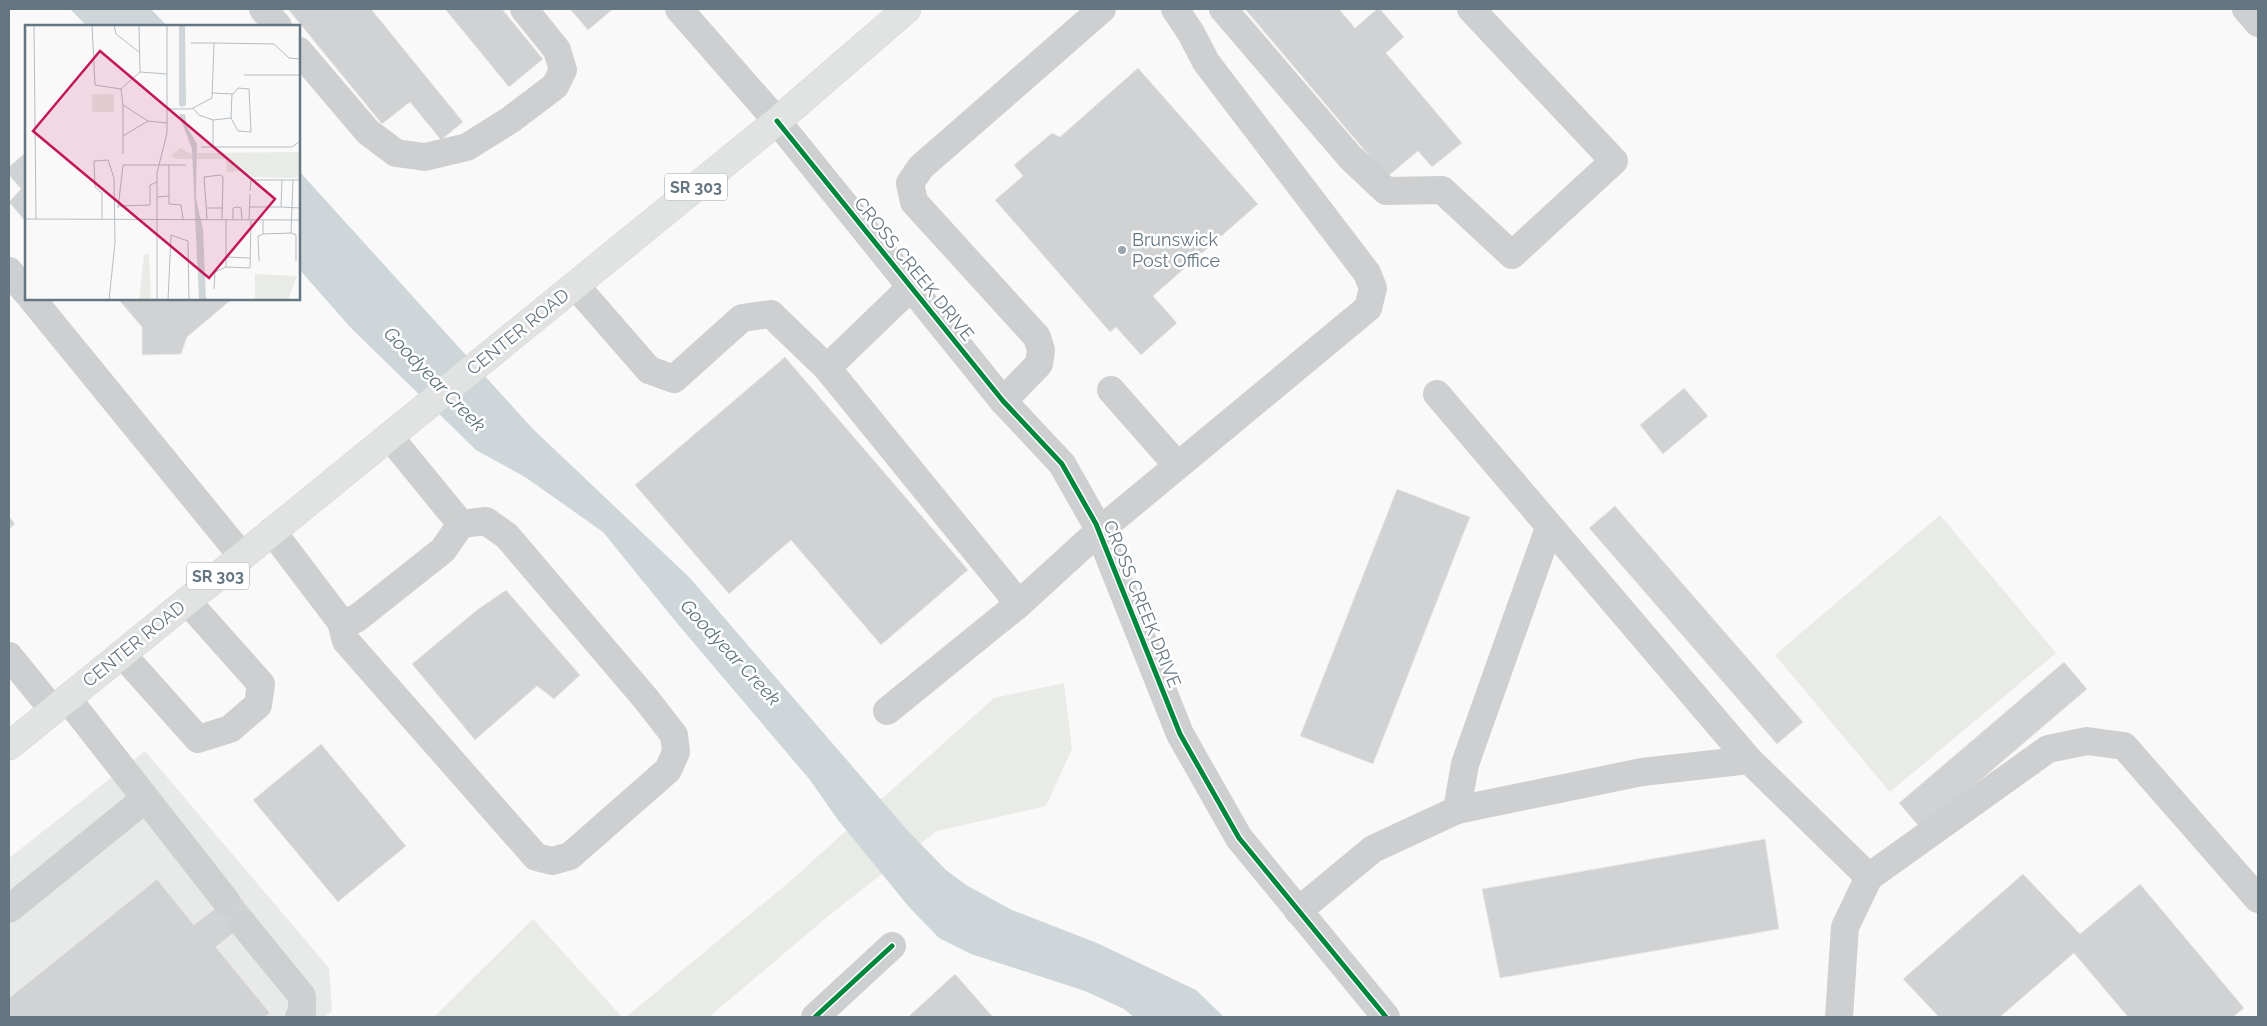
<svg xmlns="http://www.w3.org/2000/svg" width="2267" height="1026" viewBox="0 0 2267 1026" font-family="Raleway,sans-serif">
<rect width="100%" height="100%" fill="#f9f9f9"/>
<path fill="#e8e9e9" d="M145,751L329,968L332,1011L324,1017H9V858Z"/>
<g fill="#e8ebe6">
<path d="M1940,515L2056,653L1890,792L1775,655Z"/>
<path d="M1064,683L1072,749L1046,806L937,831L832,913L709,1017H626L788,883L994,698Z"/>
<path d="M533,919L622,1017H434Z"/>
</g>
<g fill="#ced6d9">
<path d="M70,9H151L167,26H87Z"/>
<path d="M299,171L533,429L690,578L908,831L946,870L966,885L1012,910L1097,943L1196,990L1224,1017H1134L1124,1009L1085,991L971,954L939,938L909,907L838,820L810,780L676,622L603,532L525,477L476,450L350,327L299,269Z"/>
</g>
<g fill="#d0d2d3" stroke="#e8e8e8">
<path d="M288,9H371L463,122L441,140L410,102L382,124Z"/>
<path d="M445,9H502L543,59L509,87Z"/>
<path d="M570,9H613L588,30Z"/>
<path d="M1245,9H1339L1355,28L1377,9H1380L1404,37L1386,53L1462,143L1432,167L1418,151L1387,177Z"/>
<path d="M1138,68L1258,204L1153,296L1177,323L1141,355L1116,327L1110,332L995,200L1023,176L1014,165L1052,133L1060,137Z"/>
<path d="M26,152V222L9,202L21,189L9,175V167Z"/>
<path d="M118,299H232L187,337L181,354L142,355V327Z"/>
<path d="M785,357L968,570L881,645L791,540L729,594L635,485Z"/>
<path d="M1684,388L1708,416L1663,454L1640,425Z"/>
<path d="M1397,489L1470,517L1373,764L1300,736Z"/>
<path d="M1615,506L1803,722L1777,744L1589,528Z"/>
<path d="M9,516L15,524L9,529Z"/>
<path d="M506,590L580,675L554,699L537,686L475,740L412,664L477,610Z"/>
<path d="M2064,662L2087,689L1922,830L1899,803Z"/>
<path d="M321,744L406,846L338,902L253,800Z"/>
<path d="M1765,839L1779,929L1500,978L1482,889Z"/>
<path d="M2023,874L2080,934L2140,884L2244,1008L2233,1017H2128L2074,953L2000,1017H1939L1903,979Z"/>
<path d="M157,879L194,925L236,892L255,916L216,947L270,1013L265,1017H9V998Z"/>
<path d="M955,974L993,1017H908Z"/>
</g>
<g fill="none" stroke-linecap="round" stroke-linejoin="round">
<g stroke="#d5d6d7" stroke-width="29">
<path id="major" d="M9,746L777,121L907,9"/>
</g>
<g stroke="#cecfd0" stroke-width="28">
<path d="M263,9L278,26"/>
<path d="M679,9L777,121L1003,401L1062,464L1096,524L1180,734L1239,838L1386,1017"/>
<path d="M1223,9L1350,157L1386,191L1442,190L1512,255L1614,161L1471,9"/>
<path d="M2246,9L2258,23"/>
<path d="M299,51L368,132L396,153L425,157L467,147L510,120L555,86L563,70L557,50L524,9"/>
<path d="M9,271L26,292"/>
<path d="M575,285L649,370L674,379L742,318L771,314L827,368L910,288"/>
<path d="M32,299L242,556"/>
<path d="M827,368L1019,604L1099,531L1368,308L1373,288L1367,273L1206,62L1191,33L1175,9"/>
<path d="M1111,390L1177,465"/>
<path d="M1437,394L1749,760"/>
<path d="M1003,401L1039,364L1041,350L1037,337L914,202L910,183L921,167L1102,9"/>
<path d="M389,436L461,524"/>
<path d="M272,531L341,622L346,641L536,857L552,861L570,856L668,770L676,752L674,735L646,699L507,536L486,521L461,524"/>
<path d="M341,622L356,619L443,550L461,524"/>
<path d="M122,654L198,739L230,729L258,705L261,684L187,601"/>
<path d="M9,656L53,710"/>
<path d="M67,698L226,901"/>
<path d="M887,711L1019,604"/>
<path d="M1457,810L1465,764L1549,528"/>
<path d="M9,909L145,799"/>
<path d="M1298,911L1373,849L1457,810L1642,772L1749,760L1869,877"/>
<path d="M243,924L302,996V1015L299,1017"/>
<path d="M815,1017L892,946"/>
<path d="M1839,1017L1845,927L1869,877L2048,749L2087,741L2124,746L2258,899"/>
</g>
<use href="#major" stroke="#e1e2e2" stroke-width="28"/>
<g stroke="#fff" stroke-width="8">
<g id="cycleway">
<path d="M777,121L1003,401L1062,464L1096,524L1180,734L1239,838L1386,1017"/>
<path d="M815,1017L892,946"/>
</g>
</g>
<use href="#cycleway" stroke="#00873e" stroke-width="5"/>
</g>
<circle fill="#99a4ac" stroke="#fff" stroke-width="2" cx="1122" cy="250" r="5"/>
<g text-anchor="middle" stroke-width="5" stroke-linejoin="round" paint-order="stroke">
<g fill="#fff" stroke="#939fa8" stroke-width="1">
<rect x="665" y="173.5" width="62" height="27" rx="4"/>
<rect x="187" y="562.5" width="62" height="27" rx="4"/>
</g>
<g font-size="16" font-weight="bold" fill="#657683">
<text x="696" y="193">SR 303</text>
<text x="218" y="582">SR 303</text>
</g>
<g font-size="18" fill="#657683" stroke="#fff" text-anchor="start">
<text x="1132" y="246">Brunswick<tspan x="1132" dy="21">Post Office</tspan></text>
</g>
<g font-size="18" fill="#657683" stroke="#fff">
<text transform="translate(914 269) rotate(51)" y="6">CROSS CREEK DRIVE</text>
<text transform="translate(518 332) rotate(-39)" y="6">CENTER ROAD</text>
<text transform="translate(1142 604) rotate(68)" y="6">CROSS CREEK DRIVE</text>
<text transform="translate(134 644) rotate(-39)" y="6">CENTER ROAD</text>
</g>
<g font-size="19" font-style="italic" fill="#60757c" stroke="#fff">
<text transform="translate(435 379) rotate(46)" y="7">Goodyear Creek</text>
<text transform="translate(731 652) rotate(47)" y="7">Goodyear Creek</text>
</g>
</g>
<g transform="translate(25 25)">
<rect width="275" height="275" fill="#f9f9f9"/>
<path d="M67,69H89V87H67ZM155,123L165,128H178L275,127V153L226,152V150H220V146L202,147L201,134H152L146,131ZM119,229H124L126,275H114ZM230,249L272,251L263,275H230Z" fill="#e8ebe6"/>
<path d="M154,0H160L161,80L157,82L154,80ZM154,89H160L162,102L172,119L171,173L178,205L181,275H174L167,124Z" fill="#ced6d9"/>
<path fill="none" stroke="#b5bdc3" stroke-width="1" d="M9,0L11,194M67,0L70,60L96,64L115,47M89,0L91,9L114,27M114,0L115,47L142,49M166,18H189M219,50H275M96,64L98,80L123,96L142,98M187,68L208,69L213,63L224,64L226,107L213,106L206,93L188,95M98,80V129M168,83L174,90L188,95V121M142,84H166L187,73L189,18L249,19L264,33L275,34M206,93L207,69M98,111L123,96M176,122H267L275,116M144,140H161M225,166L226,155H275M132,172L144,171V179L156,180L158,194M93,181L125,180V160L132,157M224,182H256L257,155M256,182L275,183M93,183L98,140H144V171M182,183H198M0,194L275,195M77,194V168L70,162L69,136L83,135L89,153L90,218L84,275M182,194L179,152L195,150L198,152L197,194M201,194V242L225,243L226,195M208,194V183L213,182L216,183L217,195M224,195L225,169M238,195V209L266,208L268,155M266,208L271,210V236M201,232L225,233M234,236L233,211L238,209M189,264L190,247L201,242M132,275V148L142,108V0M143,275L146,210L163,216L164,275"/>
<path fill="#c2185b" fill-opacity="0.15" stroke="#c2185b" stroke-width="2.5" d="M75,26L250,174L184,253L8,106Z"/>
<rect width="275" height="275" fill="none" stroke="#657683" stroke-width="2.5"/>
</g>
<rect width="2267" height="1026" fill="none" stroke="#657683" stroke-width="20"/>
</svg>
